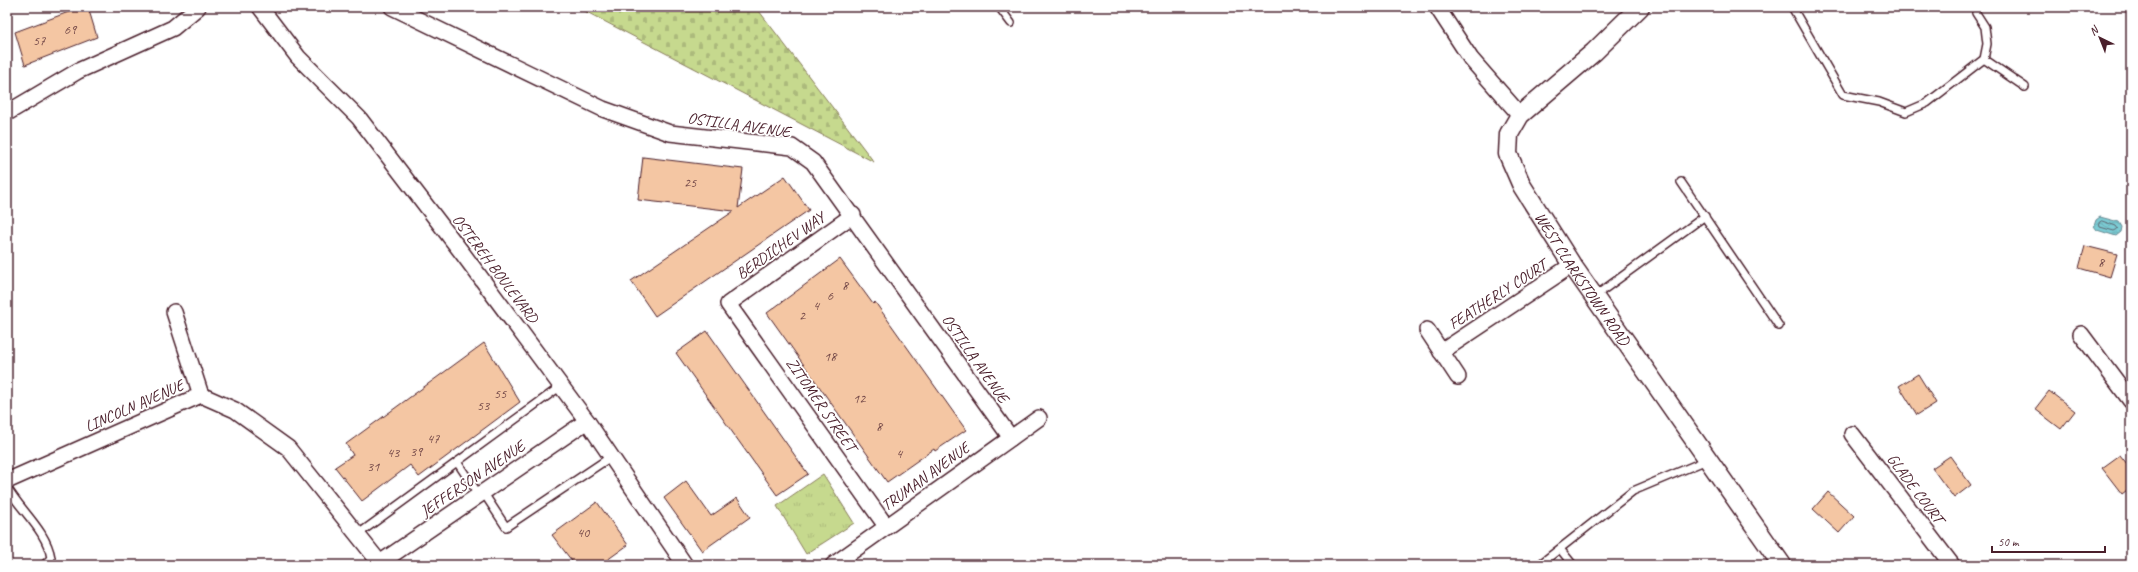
<svg xmlns="http://www.w3.org/2000/svg" width="2138" height="572" viewBox="0 0 2138 572" font-family="Caveat,sans-serif">
<defs>
<pattern id="grass-tufts" width="24" height="20" patternUnits="userSpaceOnUse"><rect width="24" height="20" fill="#c6d98e"/><path d="M3 7l-1-3M5 7V3M7 7l1-3M15 17l-1-3M17 17v-4M19 17l1-3" fill="none" stroke="#acba7b"/></pattern>
<pattern id="cemetery-stones" width="16" height="16" patternUnits="userSpaceOnUse"><rect width="16" height="16" fill="#c6d98e"/><path d="M2 7V4a2 2 0 0 1 4 0v3zM10 15v-3a2 2 0 0 1 4 0v3z" fill="#acba7b"/></pattern>
<pattern id="water-waves" width="16" height="10" patternUnits="userSpaceOnUse"><rect width="16" height="10" fill="#7bccd4"/><path d="M0 5q4-4 8 0t8 0" fill="none" stroke="#6cafb6"/></pattern>
</defs>
<rect width="100%" height="100%" fill="#fff"/>
<filter id="ink" filterUnits="userSpaceOnUse"><feTurbulence type="fractalNoise" baseFrequency=".025" numOctaves="2"/><feDisplacementMap in="SourceGraphic" scale="8" xChannelSelector="R" yChannelSelector="G"/><feConvolveMatrix kernelMatrix="1 2 1 2 8 2 1 2 1" color-interpolation-filters="sRGB"/></filter>
<g filter="url(#ink)">
<path fill="url(#grass-tufts)" stroke="#887c5c" d="M823,474L854,523L806,554L777,506Z"/>
<path fill="url(#cemetery-stones)" stroke="#887c5c" d="M577,7H756L874,162Z"/>
<path fill="url(#water-waves)" stroke="#678790" d="M2100,217L2119,222L2122,227L2121,232L2116,236L2097,230L2094,226L2096,220Z"/>
<g fill="none" stroke-linecap="round" stroke-linejoin="round">
<path stroke="#5e646f" stroke-width="1" d="M2102,221L2116,226L2118,229L2114,231L2100,227L2099,223Z"/>
</g>
<g fill="#f4c6a3" stroke="#4a1f2b">
<path d="M82,7H88L97,37L25,65L15,32Z"/>
<path d="M643,157L743,169L738,208L785,176L809,210L655,316L631,281L734,211L638,200Z"/>
<path d="M2085,246L2117,254L2110,277L2079,268Z"/>
<path d="M840,259L873,304L875,302L966,430L935,451L934,449L887,482L767,313Z"/>
<path d="M707,331L808,474L777,495L676,353Z"/>
<path d="M484,343L520,402L419,477L410,465L362,501L335,467L353,455L346,444Z"/>
<path d="M1918,374L1936,403L1917,415L1899,386Z"/>
<path d="M2049,391L2075,411L2061,429L2035,409Z"/>
<path d="M2120,455L2131,469V487L2122,494L2102,468Z"/>
<path d="M1950,456L1971,485L1954,498L1932,468Z"/>
<path d="M686,481L711,516L737,498L750,517L702,551L664,498Z"/>
<path d="M1828,492L1854,516L1839,533L1813,509Z"/>
<path d="M597,502L628,545L600,565H575L552,535Z"/>
</g>
<g fill="none" stroke-linecap="round" stroke-linejoin="round">
<g stroke="#4a1f2b" stroke-width="10">
<g id="service">
<path d="M999,7L1011,23"/>
<path d="M1792,7L1843,95L1879,102L1906,112L1927,103L1984,59L1987,44L1985,27L1976,13"/>
<path d="M1984,59L2025,87"/>
<path d="M1681,182L1779,326"/>
<path d="M1595,296L1705,216"/>
<path d="M7,487C20,510 47,531 51,558L44,565"/>
<path d="M483,492L506,527L612,456"/>
<path d="M479,495L457,462L561,386"/>
<path d="M357,535L457,462"/>
<path d="M1560,549L1573,565"/>
<path d="M1539,565L1633,491L1707,460"/>
</g>
</g>
<g stroke="#4a1f2b" stroke-width="18">
<g id="minor">
<path d="M260,7L298,57L359,118L463,254L587,421L685,565"/>
<path d="M392,7L603,109L670,133L792,147L813,162L1011,438"/>
<path d="M1437,7L1471,59L1520,115"/>
<path d="M7,113L78,71L173,28L198,7"/>
<path d="M853,215L728,304L886,526"/>
<path d="M174,312L201,395"/>
<path d="M1427,330L1458,377"/>
<path d="M2081,334L2131,401"/>
<path d="M1441,352L1572,265"/>
<path d="M1852,434L1952,565"/>
<path d="M7,481L201,395L235,410L288,448L380,563"/>
<path d="M377,565L587,421"/>
<path d="M833,565L1039,418"/>
</g>
</g>
<g stroke="#4a1f2b" stroke-width="21">
<g id="tertiary">
<path id="s1" d="M1640,7L1594,52L1520,115L1509,134L1508,154L1522,186L1572,265L1782,565"/>
</g>
</g>
<use href="#service" stroke="#fff" stroke-width="7"/>
<use href="#minor" stroke="#fff" stroke-width="15"/>
<use href="#tertiary" stroke="#fff" stroke-width="18"/>
</g>
</g>
<g text-anchor="middle" stroke-width="3.5" stroke-linejoin="round" paint-order="stroke">
<g font-size="14" fill="#744949">
<text x="70" y="34">69</text>
<text x="39" y="45">57</text>
<text x="690" y="187">25</text>
<text x="2101" y="267">8</text>
<text x="845" y="290">8</text>
<text x="830" y="300">6</text>
<text x="816" y="310">4</text>
<text x="802" y="320">2</text>
<text x="830" y="361">18</text>
<text x="500" y="398">55</text>
<text x="859" y="403">12</text>
<text x="483" y="410">53</text>
<text x="879" y="431">8</text>
<text x="433" y="443">47</text>
<text x="416" y="456">39</text>
<text x="393" y="457">43</text>
<text x="899" y="458">4</text>
<text x="373" y="471">31</text>
<text x="583" y="537">40</text>
</g>
<g font-size="16" fill="#4a1f2b" stroke="#fff">
<text transform="translate(739 124) rotate(8)" y="6">OSTILLA AVENUE</text>
<text transform="translate(780 245) rotate(-35)" y="6">BERDICHEV WAY</text>
<text transform="translate(496 268) rotate(53)" y="6">OSTEREH BOULEVARD</text>
<text dy="6" stroke="none"><textPath href="#s1" startOffset="349">WEST CLARKSTOWN ROAD</textPath></text>
<text transform="translate(1497 294) rotate(-33)" y="6">FEATHERLY COURT</text>
<text transform="translate(976 358) rotate(55)" y="6">OSTILLA AVENUE</text>
<text transform="translate(822 404) rotate(55)" y="6">ZITOMER STREET</text>
<text transform="translate(134 405) rotate(-24)" y="6">LINCOLN AVENUE</text>
<text transform="translate(925 476) rotate(-36)" y="6">TRUMAN AVENUE</text>
<text transform="translate(472 478) rotate(-34)" y="6">JEFFERSON AVENUE</text>
<text transform="translate(1916 488) rotate(53)" y="6">GLADE COURT</text>
</g>
</g>
<rect width="2138" height="572" fill="none" stroke="#fff" stroke-width="24"/>
<rect x="12" y="12" width="2114" height="548" fill="none" stroke="#4a1f2b" stroke-width="1.5" filter="url(#ink)"/>
<g transform="translate(2100 38) rotate(317)" stroke="#ffffff" stroke-width="3" paint-order="stroke">
<path d="M0-3L7 15L0 10L-7 15Z" fill="#4a1f2b"/>
<text y="-6" font-size="11" font-weight="bold" text-anchor="middle" fill="#4a1f2b">N</text>
</g>
<path d="M1992 546v6h113v-6" fill="none" stroke="#4a1f2b" stroke-width="2"/>
<text x="1998" y="546" font-size="12" fill="#4a1f2b" stroke="#ffffff" stroke-width="3" paint-order="stroke">50 m</text>
</svg>
